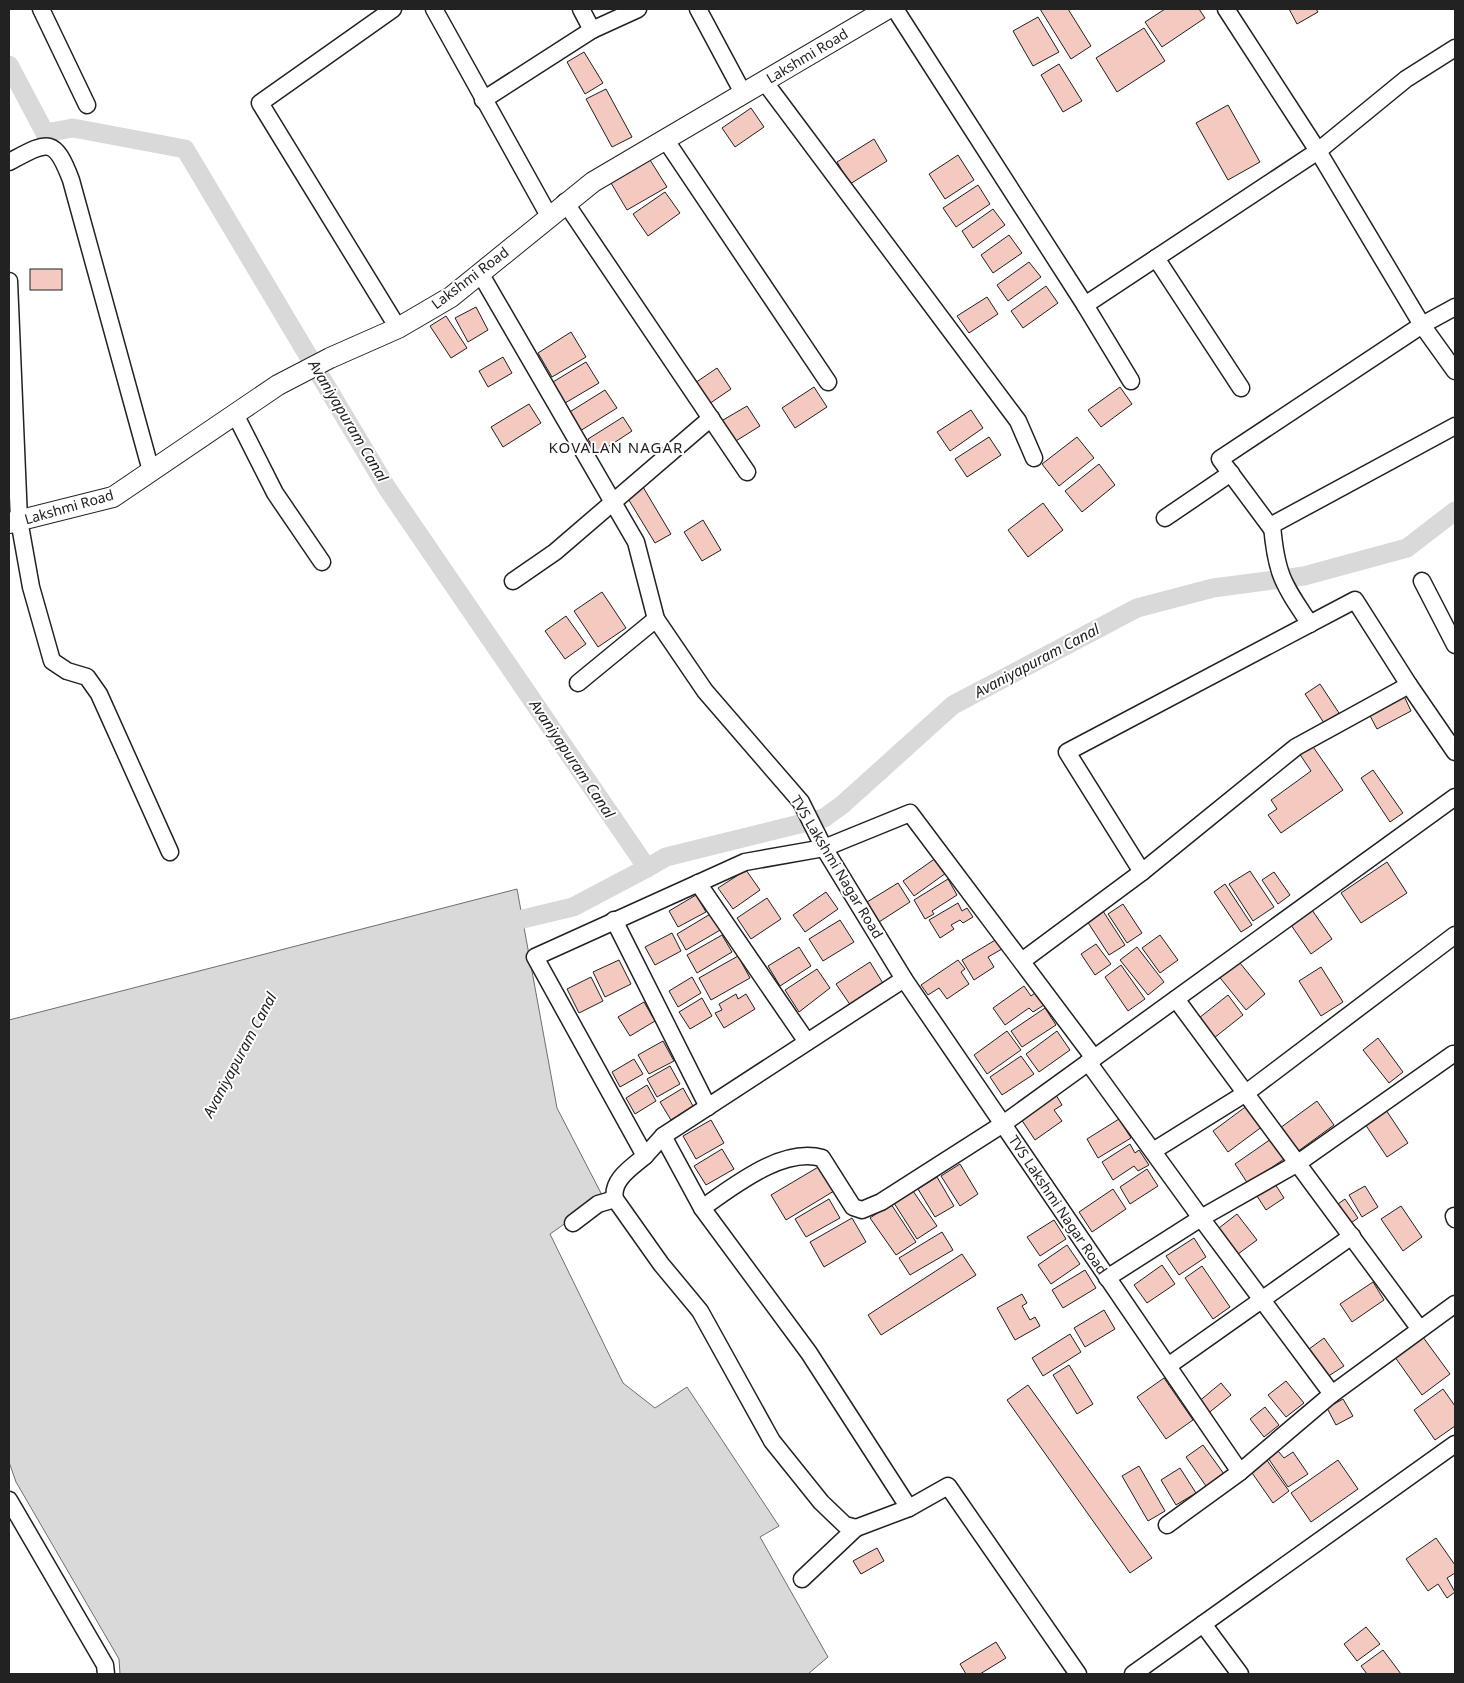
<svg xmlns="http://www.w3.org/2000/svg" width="1464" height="1683" viewBox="0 0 1464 1683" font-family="'Noto Sans',sans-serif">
<rect width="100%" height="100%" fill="#fff"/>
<path fill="#d9d9d9" stroke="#6f6f6f" d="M517,889L557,1108L603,1197L550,1234L623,1383L655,1408L687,1387L779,1526L760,1537L828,1657L808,1674H120L119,1659L16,1482L9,1462V1020Z"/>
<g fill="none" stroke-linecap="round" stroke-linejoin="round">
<g stroke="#d9d9d9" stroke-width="19">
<path d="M9,65L45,133L73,128L185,149L387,488L647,868L666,857L824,818L842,805L953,705L1137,608L1213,588L1304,576L1407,548L1455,511"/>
<path d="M498,925L573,907L647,868"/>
</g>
</g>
<g fill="#f3c9c0" stroke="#222">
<path d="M1040,9H1068L1091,46L1071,59Z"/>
<path d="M1165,9H1199L1205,18L1162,47L1145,22Z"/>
<path d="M1289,9H1316L1318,12L1297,24Z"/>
<path d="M1038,17L1059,52L1033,66L1013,31Z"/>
<path d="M1144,28L1165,61L1117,92L1096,58Z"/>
<path d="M584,52L603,83L585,94L567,62Z"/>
<path d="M1059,64L1082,101L1063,112L1041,75Z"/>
<path d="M606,89L632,137L612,147L586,99Z"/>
<path d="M1228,105L1260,162L1228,180L1196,123Z"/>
<path d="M751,108L764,127L735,147L722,128Z"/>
<path d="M874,139L887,161L850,184L837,162Z"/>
<path d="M958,155L974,180L945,199L929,174Z"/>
<path d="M650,160L667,187L627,210L611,183Z"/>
<path d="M978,185L990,204L956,227L943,208Z"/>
<path d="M665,192L680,213L648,236L633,214Z"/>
<path d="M993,209L1005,225L973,248L962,231Z"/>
<path d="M1009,235L1022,253L993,273L981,255Z"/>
<path d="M1029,262L1041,277L1008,301L997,285Z"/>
<rect x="30" y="269" width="32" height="21"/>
<path d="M1046,286L1058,303L1023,328L1011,311Z"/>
<path d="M987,297L998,314L969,333L957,316Z"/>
<path d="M476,307L488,330L468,342L455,318Z"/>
<path d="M446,316L467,348L451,358L430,326Z"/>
<path d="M571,332L586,357L552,377L538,353Z"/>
<path d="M503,357L512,373L488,387L479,371Z"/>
<path d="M586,362L599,383L560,406L548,385Z"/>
<path d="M717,368L731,389L706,406L692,385Z"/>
<path d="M814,387L827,407L795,428L782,408Z"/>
<path d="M1120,387L1132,404L1101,427L1088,410Z"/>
<path d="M605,390L617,408L580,431L568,413Z"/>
<path d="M529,404L541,423L503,447L491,427Z"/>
<path d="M747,406L760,426L731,444L718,423Z"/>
<path d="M971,410L983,428L950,451L937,432Z"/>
<path d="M623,417L632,431L597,454L588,439Z"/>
<path d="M989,437L1001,455L967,477L955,459Z"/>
<path d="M1077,437L1094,458L1059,486L1042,464Z"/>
<path d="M1099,464L1115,485L1082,512L1065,491Z"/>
<path d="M643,487L671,534L655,543L627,497Z"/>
<path d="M1043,503L1063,530L1028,557L1008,530Z"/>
<path d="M703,520L721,550L702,561L684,532Z"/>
<path d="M602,592L626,628L598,647L574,611Z"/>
<path d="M566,616L586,644L565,659L545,631Z"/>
<path d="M1320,684L1339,713L1324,723L1305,694Z"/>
<path d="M1404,696L1411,711L1377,729L1369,714Z"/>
<path d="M1309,741L1343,790L1281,833L1268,815L1277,809L1271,800L1311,771L1297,750Z"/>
<path d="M1373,770L1403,813L1390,822L1361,778Z"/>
<path d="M936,858L946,873L914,896L903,881Z"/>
<path d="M1387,862L1407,893L1361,923L1341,893Z"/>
<path d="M746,870L760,890L733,909L718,888Z"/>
<path d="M1250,871L1274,907L1253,921L1229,884Z"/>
<path d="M1274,872L1290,895L1278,904L1262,880Z"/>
<path d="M948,879L957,895L932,911L934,914L925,919L914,900Z"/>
<path d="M898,883L910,902L879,922L867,902Z"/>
<path d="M1225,884L1252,925L1241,932L1214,892Z"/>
<path d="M826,892L838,909L805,932L793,915Z"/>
<path d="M696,895L706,912L678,927L669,911Z"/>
<path d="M767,898L781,919L751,939L737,918Z"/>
<path d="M958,903L962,911L967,908L973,917L963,923L960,920L951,925L954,929L940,938L929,920Z"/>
<path d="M1123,904L1142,933L1127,943L1108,914Z"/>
<path d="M1101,908L1125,945L1109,955L1085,918Z"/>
<path d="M1312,910L1332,939L1311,954L1291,925Z"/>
<path d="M712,913L722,929L686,950L677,934Z"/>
<path d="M840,920L854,942L823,961L809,939Z"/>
<path d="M672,933L681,951L655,965L645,947Z"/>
<path d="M722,935L732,952L697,973L687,955Z"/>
<path d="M1160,935L1178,960L1160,973L1142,948Z"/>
<path d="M997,939L1002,949L988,957L994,967L974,980L962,960Z"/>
<path d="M1096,944L1111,964L1095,975L1081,954Z"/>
<path d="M799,947L811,966L780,986L768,966Z"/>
<path d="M1137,947L1164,982L1148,995L1120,960Z"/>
<path d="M738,956L750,978L711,1000L699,978Z"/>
<path d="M1236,958L1265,994L1246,1010L1217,974Z"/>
<path d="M619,960L631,984L605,997L593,972Z"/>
<path d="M958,960L965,969L961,972L969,984L947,999L939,988L928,995L921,985Z"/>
<path d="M870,962L884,985L851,1006L836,984Z"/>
<path d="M1121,965L1145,999L1128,1011L1105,977Z"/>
<path d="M1321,967L1343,1002L1321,1016L1299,981Z"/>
<path d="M817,969L830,988L799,1012L785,990Z"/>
<path d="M591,977L603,1001L579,1013L567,989Z"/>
<path d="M692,977L701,993L678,1007L669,991Z"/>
<path d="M1024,986L1031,996L1035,993L1044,1005L1033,1012L1029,1008L1005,1025L993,1008Z"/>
<path d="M736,994L738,999L746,994L755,1009L724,1028L715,1013L722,1010L719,1004Z"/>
<path d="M1228,995L1243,1015L1214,1038L1199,1018Z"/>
<path d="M702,998L712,1016L690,1029L679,1012Z"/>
<path d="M644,1002L655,1021L630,1036L618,1017Z"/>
<path d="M1045,1008L1056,1025L1022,1047L1011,1031Z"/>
<path d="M1007,1031L1021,1050L987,1074L974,1055Z"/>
<path d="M1057,1031L1070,1050L1039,1072L1026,1054Z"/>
<path d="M1378,1038L1403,1072L1389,1083L1363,1050Z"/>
<path d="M663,1041L674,1061L649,1074L638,1055Z"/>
<path d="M1021,1056L1034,1074L1002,1095L990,1077Z"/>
<path d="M634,1059L643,1074L620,1087L612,1072Z"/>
<path d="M670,1066L680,1084L657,1097L647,1079Z"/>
<path d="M647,1085L656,1101L635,1114L626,1098Z"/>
<path d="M683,1088L693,1106L671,1120L660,1102Z"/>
<path d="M1056,1095L1062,1105L1054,1110L1062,1121L1035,1140L1021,1119Z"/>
<path d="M1317,1101L1334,1125L1297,1152L1280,1128Z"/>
<path d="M1248,1105L1263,1126L1228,1152L1213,1131Z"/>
<path d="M1384,1107L1408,1143L1387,1157L1363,1121Z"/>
<path d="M1119,1119L1131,1138L1098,1158L1087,1139Z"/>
<path d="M711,1120L724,1143L696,1159L683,1136Z"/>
<path d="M1271,1139L1284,1159L1248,1184L1235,1164Z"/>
<path d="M1130,1144L1135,1153L1139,1150L1149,1165L1138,1171L1134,1166L1113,1180L1102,1162Z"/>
<path d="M722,1149L734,1169L706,1185L694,1166Z"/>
<path d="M960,1164L978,1194L960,1206L941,1176Z"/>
<path d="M820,1166L834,1191L786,1220L771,1195Z"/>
<path d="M1147,1169L1158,1186L1130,1204L1120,1187Z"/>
<path d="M937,1177L954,1206L935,1217L918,1189Z"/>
<path d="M1275,1184L1284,1198L1266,1210L1257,1196Z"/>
<path d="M1365,1186L1378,1207L1362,1217L1349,1195Z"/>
<path d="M1113,1189L1126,1209L1092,1232L1079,1212Z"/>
<path d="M913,1191L937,1226L917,1239L894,1203Z"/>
<path d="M829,1199L840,1218L806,1237L795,1219Z"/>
<path d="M1345,1199L1358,1218L1348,1225L1335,1206Z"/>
<path d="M891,1204L916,1242L896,1255L870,1218Z"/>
<path d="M1401,1206L1422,1237L1403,1251L1381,1219Z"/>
<path d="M1237,1214L1257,1240L1238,1254L1219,1228Z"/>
<path d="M852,1218L866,1242L824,1267L810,1242Z"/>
<path d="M1054,1220L1066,1239L1040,1256L1027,1237Z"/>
<path d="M942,1232L953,1250L910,1275L899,1258Z"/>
<path d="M1194,1238L1206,1257L1179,1275L1166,1256Z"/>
<path d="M1067,1245L1080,1264L1051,1284L1038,1265Z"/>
<path d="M962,1254L976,1275L881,1335L868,1315Z"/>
<path d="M1162,1265L1175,1284L1147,1303L1134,1285Z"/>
<path d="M1202,1266L1230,1307L1213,1319L1185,1278Z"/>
<path d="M1085,1270L1096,1288L1063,1308L1052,1290Z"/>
<path d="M1373,1282L1384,1300L1352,1322L1340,1304Z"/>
<path d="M1022,1294L1027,1303L1022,1306L1030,1320L1035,1317L1040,1326L1015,1340L997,1308Z"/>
<path d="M1104,1310L1115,1329L1085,1347L1074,1328Z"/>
<path d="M1420,1333L1450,1374L1422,1395L1392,1353Z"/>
<path d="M1070,1334L1081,1352L1043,1376L1032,1358Z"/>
<path d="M1324,1338L1344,1366L1324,1379L1305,1352Z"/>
<path d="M1069,1365L1093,1404L1077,1414L1053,1375Z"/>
<path d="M1164,1378L1193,1420L1166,1439L1137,1397Z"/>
<path d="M1286,1381L1304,1403L1286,1417L1268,1395Z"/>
<path d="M1221,1383L1231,1395L1206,1415L1197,1403Z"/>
<path d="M1028,1385L1152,1558L1130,1573L1007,1400Z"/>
<path d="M1443,1389L1455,1406V1426L1435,1440L1414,1410Z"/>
<path d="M1343,1399L1353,1416L1336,1425L1327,1408Z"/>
<path d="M1265,1407L1279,1425L1264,1437L1250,1419Z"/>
<path d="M1203,1445L1224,1474L1206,1486L1186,1457Z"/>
<path d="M1278,1451L1284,1458L1293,1452L1308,1474L1288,1487L1268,1458Z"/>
<path d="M1266,1459L1289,1491L1273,1503L1250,1470Z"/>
<path d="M1338,1460L1358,1489L1311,1522L1291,1493Z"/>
<path d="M1139,1466L1165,1511L1148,1521L1122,1476Z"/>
<path d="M1180,1468L1196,1493L1176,1505L1161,1480Z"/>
<path d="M1436,1538L1455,1565V1573L1447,1578L1455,1592L1447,1598L1438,1584L1428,1591L1406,1559Z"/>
<path d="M877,1548L884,1561L861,1574L853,1561Z"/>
<path d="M1366,1627L1380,1644L1357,1661L1344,1644Z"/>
<path d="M996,1642L1006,1658L980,1674H966L960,1664Z"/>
<path d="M1383,1650L1401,1674H1367L1361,1666Z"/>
</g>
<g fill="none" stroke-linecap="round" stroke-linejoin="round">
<g stroke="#222" stroke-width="19">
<g id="minor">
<path d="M41,9L87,105"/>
<path d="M393,9L260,103L398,328"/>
<path d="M434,9L549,216"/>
<path d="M581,9L592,30L638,9"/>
<path d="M698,9L743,93"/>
<path d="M895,9L1085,305L1318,151L1406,79L1455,48"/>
<path d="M1226,9L1318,151L1422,325L1455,371"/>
<path d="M764,81L1018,421L1034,458"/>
<path d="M483,100L592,30"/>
<path d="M665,139L828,382"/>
<path d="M9,162C47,142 54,135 71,180L151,471"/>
<path d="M565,202L747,472"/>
<path d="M1156,258L1241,388"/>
<path d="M480,273L636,542L656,619L705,691L801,802L824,848L904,979L1240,1472"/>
<path d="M9,281L19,520L31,587L52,661L67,671L87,677L99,694L170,852"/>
<path d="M1085,305L1131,381"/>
<path d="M235,414L275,493L322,562"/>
<path d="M1165,518L1231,473"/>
<path d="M1272,529L1220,459L1422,325L1455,307"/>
<path d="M513,581L555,552L711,418"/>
<path d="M1422,581L1455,645"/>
<path d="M1310,624C1283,584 1276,574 1272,525L1455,426"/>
<path d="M578,683L656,619"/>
<path d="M1142,872L1067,752L1355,600L1409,685"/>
<path d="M698,883L807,1042"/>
<path d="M614,920L708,1107"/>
<path d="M1022,961L1142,872L1296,747L1409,685L1455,752"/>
<path d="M904,979L663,1136L702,1208L809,1353L909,1508L948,1486L1078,1674"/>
<path d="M1176,999L1419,1328"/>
<path d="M1088,1062L1201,1218L1332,1394"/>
<path d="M663,1136L645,1156L535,957L745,862L824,848L910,813L1094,1058"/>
<path d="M1153,1151L1246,1093L1455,935"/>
<path d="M645,1156C631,1168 611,1180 615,1199L661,1264L700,1311L772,1441L821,1502L845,1525L856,1528L909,1508"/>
<path d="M702,1208C734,1186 782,1147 822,1158L853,1207L862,1210L881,1202L1003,1124L1455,797"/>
<path d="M1454,1216L1455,1219"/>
<path d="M573,1223L598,1204L615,1199"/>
<path d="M1107,1278L1201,1218L1298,1163L1453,1054"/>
<path d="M1168,1366L1352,1236"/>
<path d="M9,1500L105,1665L106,1674"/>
<path d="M1167,1525L1240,1472L1332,1394L1455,1304"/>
<path d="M802,1579L856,1528"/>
<path d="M1203,1624L1240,1674"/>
<path d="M1133,1674L1455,1444"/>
</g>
</g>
<g stroke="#222" stroke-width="22">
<path id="tertiary" d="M9,523L113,497L278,385L330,358L398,328L451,297L593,182L887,9"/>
</g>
<use href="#minor" stroke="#fff" stroke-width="16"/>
<use href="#tertiary" stroke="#fff" stroke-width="20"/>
</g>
<g text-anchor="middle" stroke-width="4" stroke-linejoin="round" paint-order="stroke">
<g font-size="14" fill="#222" stroke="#fff">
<text transform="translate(807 56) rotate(-31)" y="5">Lakshmi Road</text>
<text transform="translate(470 278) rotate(-37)" y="5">Lakshmi Road</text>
<text transform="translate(69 507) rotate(-16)" y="5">Lakshmi Road</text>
<text transform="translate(837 867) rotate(59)" y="5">TVS Lakshmi Nagar Road</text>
<text transform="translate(1058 1205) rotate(56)" y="5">TVS Lakshmi Nagar Road</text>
</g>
<g font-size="15" font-style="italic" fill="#222" stroke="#fff">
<text transform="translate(348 421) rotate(59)" y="5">Avaniyapuram Canal</text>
<text transform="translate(1037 661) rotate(-28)" y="5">Avaniyapuram Canal</text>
<text transform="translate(572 759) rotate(56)" y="5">Avaniyapuram Canal</text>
<text transform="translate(240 1055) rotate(-62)" y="5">Avaniyapuram Canal</text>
</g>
<g font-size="15" letter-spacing="1" fill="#222" stroke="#fff">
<text x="616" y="453">KOVALAN NAGAR</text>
</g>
</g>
<rect width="1464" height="1683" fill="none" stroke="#222222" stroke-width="20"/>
</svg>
